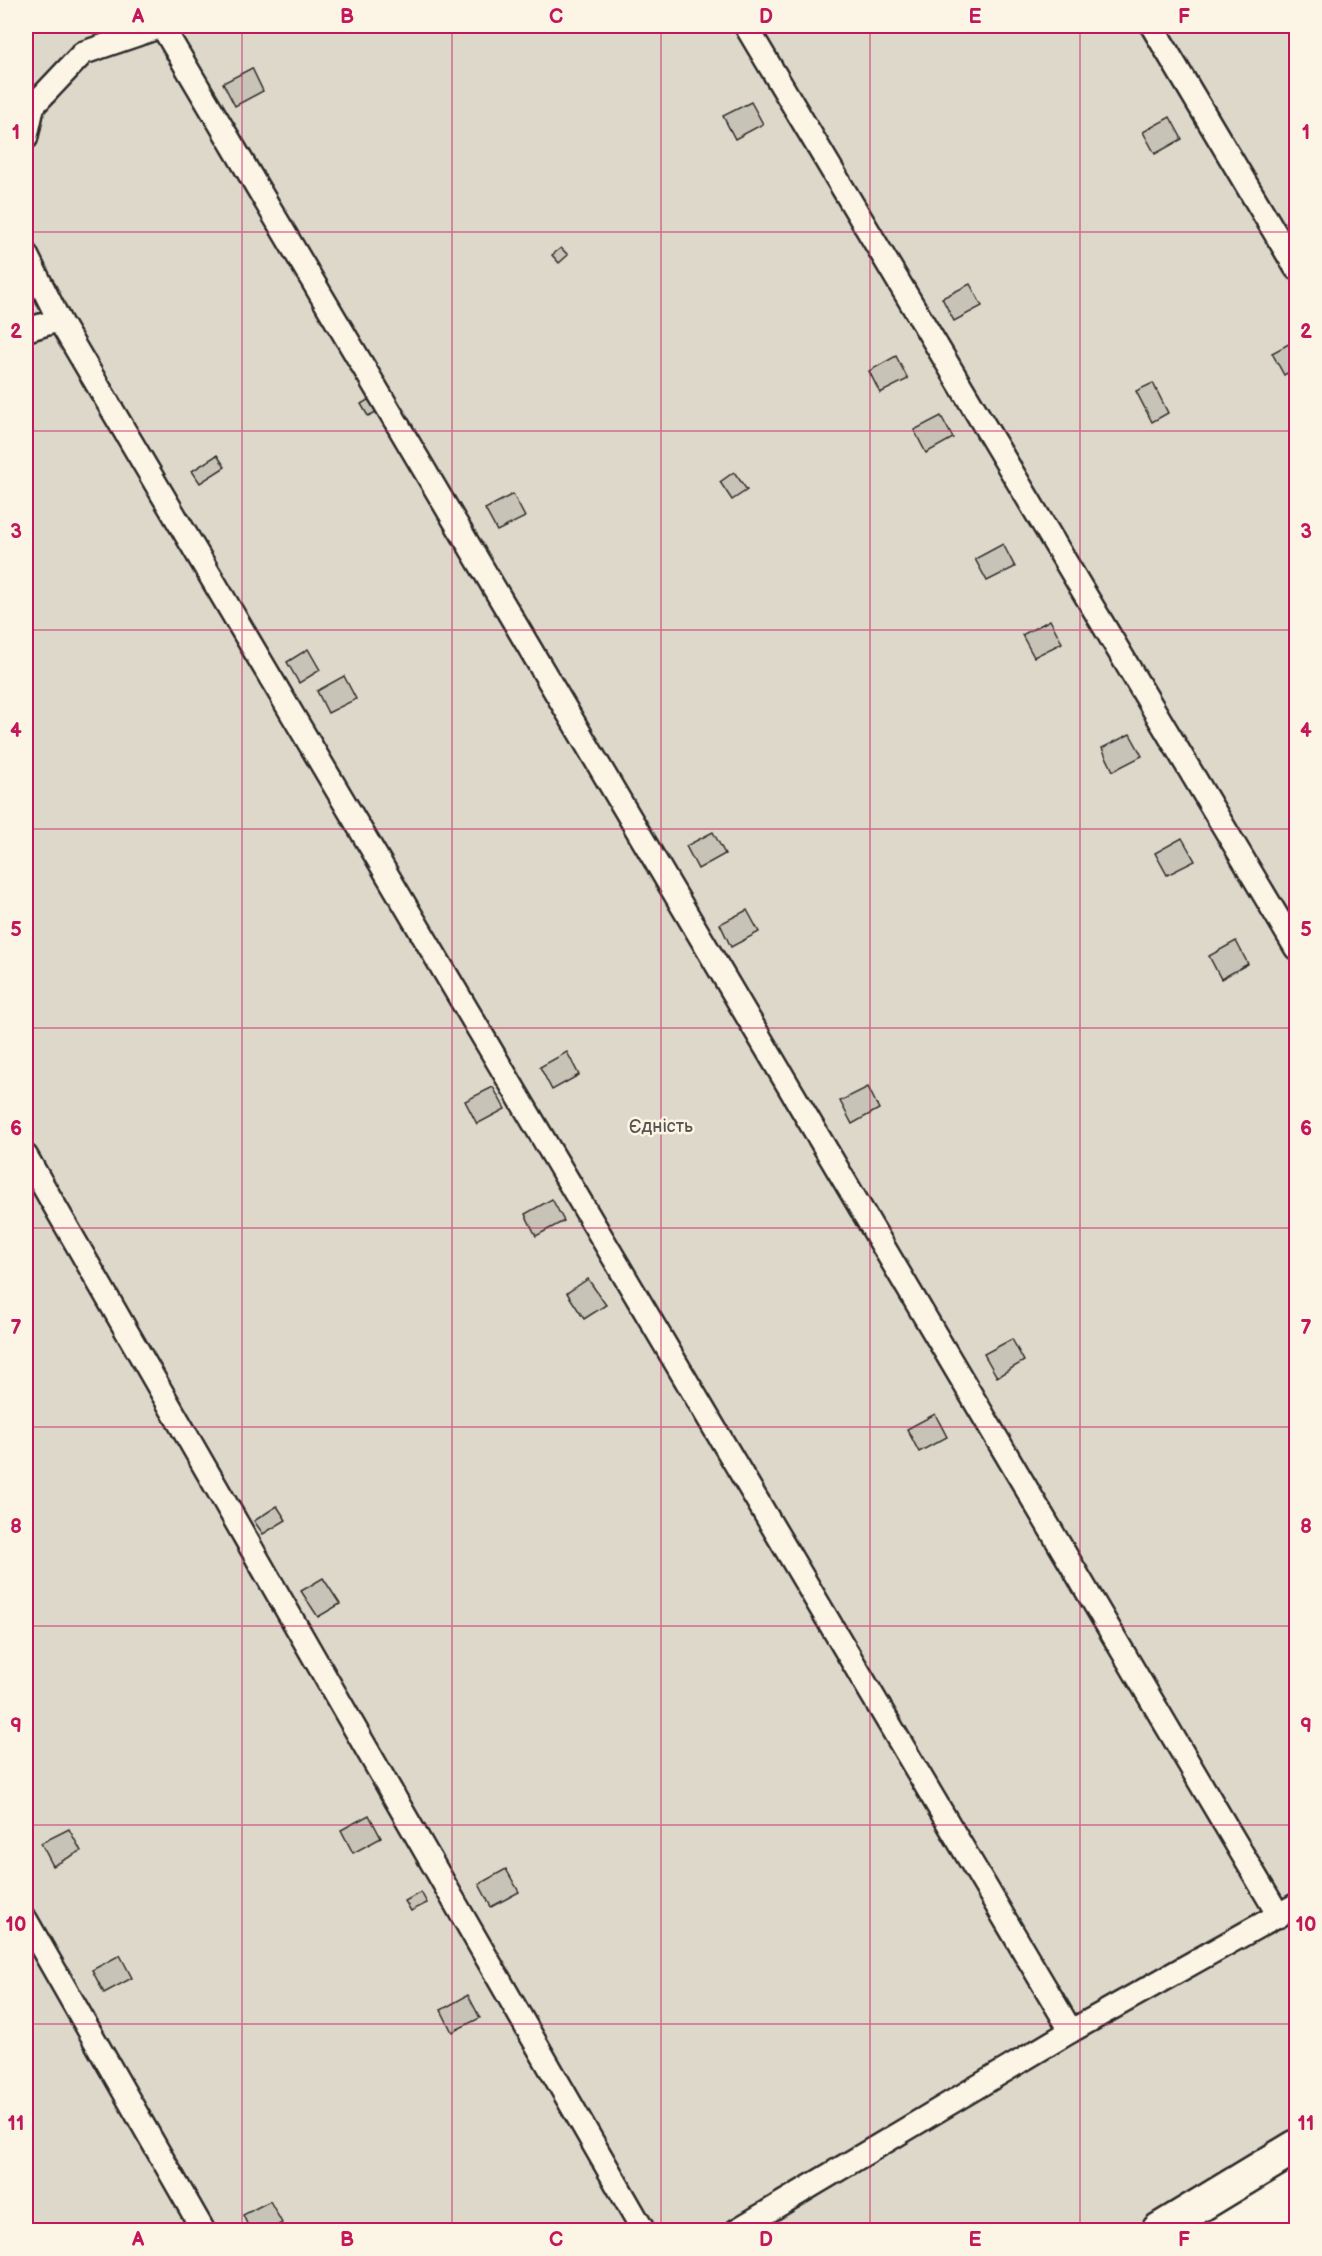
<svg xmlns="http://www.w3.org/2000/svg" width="1322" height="2256" viewBox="0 0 1322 2256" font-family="'Balsamiq Sans',sans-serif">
<rect width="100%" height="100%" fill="#fcf5e5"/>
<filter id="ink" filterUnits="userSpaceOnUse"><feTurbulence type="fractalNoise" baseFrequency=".0167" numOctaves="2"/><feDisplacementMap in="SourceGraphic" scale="12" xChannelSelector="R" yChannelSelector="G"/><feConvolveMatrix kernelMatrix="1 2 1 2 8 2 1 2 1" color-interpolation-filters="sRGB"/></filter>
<g filter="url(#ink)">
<path fill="#ded8ca" stroke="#84827a" stroke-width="1.5" d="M26,26H1296V2132L1133,2230H26Z"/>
<g fill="#c8c3b7" stroke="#2b2b2b" stroke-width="1.5">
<path d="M252,68L263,91L235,106L223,83Z"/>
<path d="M751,102L763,124L735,139L723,116Z"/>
<path d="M1170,117L1182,139L1155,154L1143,132Z"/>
<path d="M561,248L568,255L559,263L552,255Z"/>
<path d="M970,284L982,306L954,321L942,298Z"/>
<path d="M1296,340V368L1284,375L1272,353Z"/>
<path d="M896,356L908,379L880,393L869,371Z"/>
<path d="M1153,383L1168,413L1152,422L1136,391Z"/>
<path d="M371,398L378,411L368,416L361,404Z"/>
<path d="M941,416L953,438L926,453L914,430Z"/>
<path d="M217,455L225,467L200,483L192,471Z"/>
<path d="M734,472L747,490L732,500L720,482Z"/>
<path d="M513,494L525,517L497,531L485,509Z"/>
<path d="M1003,544L1015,567L987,581L975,559Z"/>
<path d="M1050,620L1062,643L1034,657L1022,635Z"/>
<path d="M308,649L320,670L299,683L287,662Z"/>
<path d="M344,676L356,699L328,713L317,691Z"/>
<path d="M1130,734L1142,756L1113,771L1102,748Z"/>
<path d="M713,832L725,854L698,869L686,846Z"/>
<path d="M1182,838L1195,861L1167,875L1155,853Z"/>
<path d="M747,910L759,932L731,947L720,924Z"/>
<path d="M1236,941L1248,964L1221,979L1209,956Z"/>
<path d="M567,1052L579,1075L552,1090L540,1067Z"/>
<path d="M493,1087L505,1109L477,1124L465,1101Z"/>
<path d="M868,1087L879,1109L852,1124L840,1101Z"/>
<path d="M552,1199L564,1221L536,1236L525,1214Z"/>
<path d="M588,1279L606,1305L584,1319L567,1293Z"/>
<path d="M1012,1339L1024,1361L997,1377L984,1354Z"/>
<path d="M935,1414L947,1437L919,1452L907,1429Z"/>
<path d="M277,1506L286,1520L263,1534L254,1521Z"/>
<path d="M323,1578L340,1604L318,1617L301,1591Z"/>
<path d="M369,1815L381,1838L353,1853L341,1830Z"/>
<path d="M69,1829L81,1851L53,1866L41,1843Z"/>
<path d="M506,1869L519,1892L491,1907L479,1884Z"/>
<path d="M421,1892L427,1903L411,1911L405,1901Z"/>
<path d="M120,1955L132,1978L104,1993L92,1970Z"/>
<path d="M468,1995L480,2018L452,2032L441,2010Z"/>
<path d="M270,2201L282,2223L269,2230H250L243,2215Z"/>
</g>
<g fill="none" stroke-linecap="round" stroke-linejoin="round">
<g stroke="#2b2b2b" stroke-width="27">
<g id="lane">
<path d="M162,26L1279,1916"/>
<path d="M746,26L1296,948"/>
<path d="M1152,26L1296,268"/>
<path d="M26,138L33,106L83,53L162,26"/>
<path d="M26,254L59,320L26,330"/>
<path d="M59,320L1071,2031"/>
<path d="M26,1156L643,2230"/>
<path d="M26,1920L203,2230"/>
<path d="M737,2230L1071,2031L1296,1905"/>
</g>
</g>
<g stroke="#2b2b2b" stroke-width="38">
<path id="street" d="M1159,2230L1296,2147"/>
</g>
<use href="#lane" stroke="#fcf5e5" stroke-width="22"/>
<use href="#street" stroke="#fcf5e5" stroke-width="33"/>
</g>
</g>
<path fill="none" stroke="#c2185b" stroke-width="1.5" stroke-opacity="0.55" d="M242,26V2230M452,26V2230M661,26V2230M870,26V2230M1080,26V2230M26,232H1296M26,431H1296M26,630H1296M26,829H1296M26,1028H1296M26,1228H1296M26,1427H1296M26,1626H1296M26,1825H1296M26,2024H1296"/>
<g text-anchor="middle" stroke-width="5" stroke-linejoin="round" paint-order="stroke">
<g font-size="18" fill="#585653" stroke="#fcf5e5">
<text x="661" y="1132">Єдність</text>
</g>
</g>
<rect width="1322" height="2256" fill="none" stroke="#fcf5e5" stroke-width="66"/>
<rect x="33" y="33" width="1256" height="2190" fill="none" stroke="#c2185b" stroke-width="2"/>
<g font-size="20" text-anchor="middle" font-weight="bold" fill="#c2185b">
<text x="138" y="23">A</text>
<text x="347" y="23">B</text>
<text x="556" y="23">C</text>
<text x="766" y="23">D</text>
<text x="975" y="23">E</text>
<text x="1184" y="23">F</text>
<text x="16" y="139">1</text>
<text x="1306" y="139">1</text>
<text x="16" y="338">2</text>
<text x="1306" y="338">2</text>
<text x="16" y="538">3</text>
<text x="1306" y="538">3</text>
<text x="16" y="737">4</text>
<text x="1306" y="737">4</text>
<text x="16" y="936">5</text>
<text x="1306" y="936">5</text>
<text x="16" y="1135">6</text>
<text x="1306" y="1135">6</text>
<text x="16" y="1334">7</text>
<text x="1306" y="1334">7</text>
<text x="16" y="1533">8</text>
<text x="1306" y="1533">8</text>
<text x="16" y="1732">9</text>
<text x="1306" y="1732">9</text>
<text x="16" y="1931">10</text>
<text x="1306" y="1931">10</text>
<text x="16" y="2130">11</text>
<text x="1306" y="2130">11</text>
<text x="138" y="2246">A</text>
<text x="347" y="2246">B</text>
<text x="556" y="2246">C</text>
<text x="766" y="2246">D</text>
<text x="975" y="2246">E</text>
<text x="1184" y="2246">F</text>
</g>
</svg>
